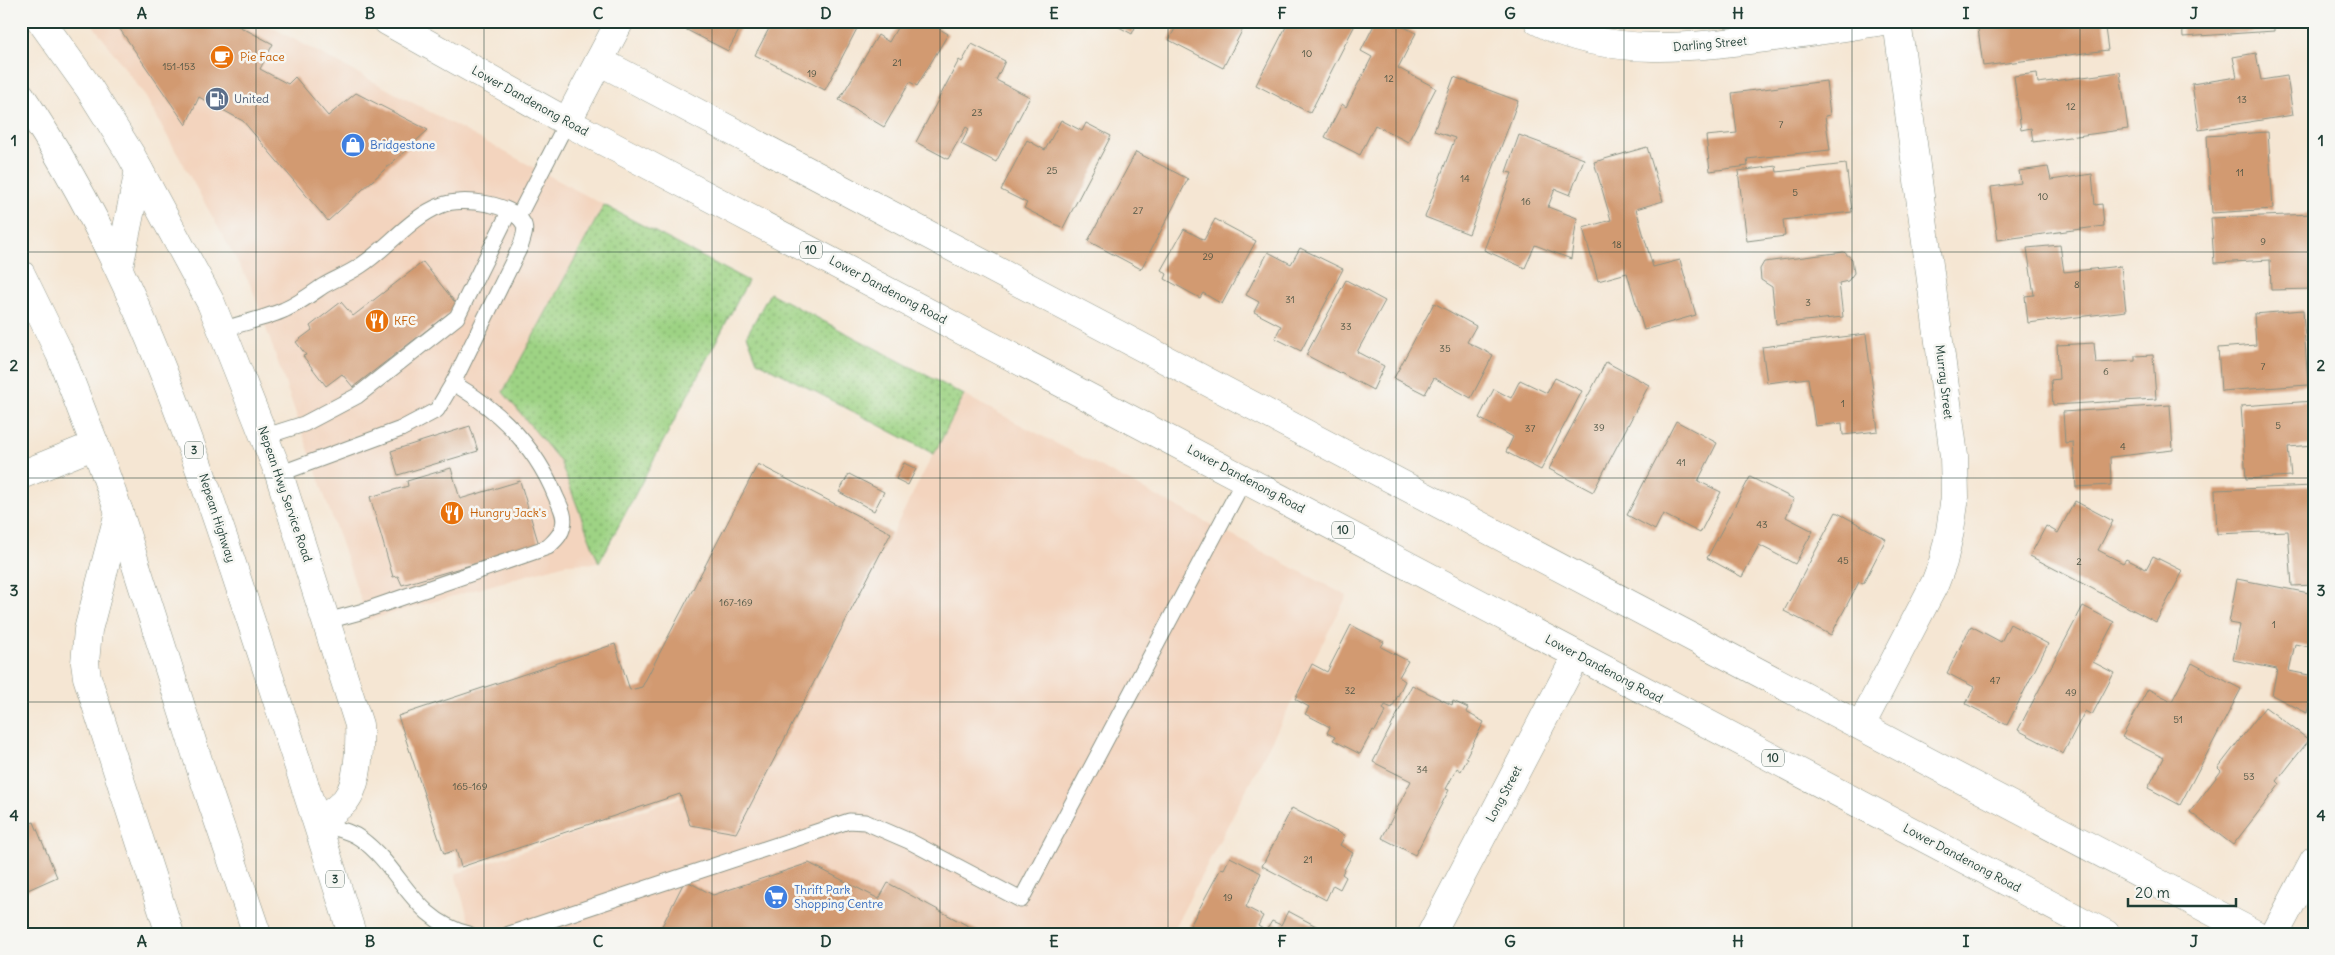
<svg xmlns="http://www.w3.org/2000/svg" width="2335" height="955" viewBox="0 0 2335 955" font-family="Delius,sans-serif">
<defs>
<pattern id="grass-dots" width="8" height="8" patternUnits="userSpaceOnUse" patternTransform="scale(1.25)"><rect width="8" height="8" fill="#9ed384"/><path d="M2 2h.1M6 6h.1" fill="none" stroke="#80ac6d" stroke-width="1.8" stroke-linecap="round"/></pattern>
</defs>
<rect width="100%" height="100%" fill="#f6f6f2"/>
<filter id="ink" filterUnits="userSpaceOnUse"><feTurbulence type="fractalNoise" baseFrequency=".02" numOctaves="2"/><feDisplacementMap in="SourceGraphic" scale="10" xChannelSelector="R" yChannelSelector="G"/><feConvolveMatrix kernelMatrix="1 2 1 2 8 2 1 2 1" color-interpolation-filters="sRGB"/></filter>
<filter id="wash" filterUnits="userSpaceOnUse"><feTurbulence type="fractalNoise" baseFrequency=".0096" numOctaves="4" result="noise"/><feDisplacementMap in="SourceGraphic" scale="20" xChannelSelector="R" yChannelSelector="G"/><feGaussianBlur stdDeviation="1.12" result="paint"/><feColorMatrix in="noise" values="0 0 0 0 0 0 0 0 0 0 0 0 0 0 0 0 0 1.4 0 .05"/><feComposite in="paint" operator="in"/></filter>
<g filter="url(#wash)">
<rect width="100%" height="100%" fill="#f5e6d3"/>
<g fill="#f3d4be">
<path d="M90,21H260L604,205L503,392L560,461L599,563L566,564L368,620L252,288L144,94Z"/>
<path d="M964,395L1347,596L1171,934H473L455,874L682,797L691,824L737,832Z"/>
</g>
<g fill="url(#grass-dots)" stroke="#5e885c">
<path d="M604,205L748,281L599,563L560,461L503,392Z"/>
<path d="M770,293L964,395L934,454L757,361L747,335Z"/>
</g>
<g id="blocks">
<g fill="#d29a71">
<path d="M132,21H229L273,44L260,69L288,84L295,77L328,116L356,93L428,130L328,221L243,121L199,97L186,125L117,25Z"/>
<path d="M687,21H744L728,51L683,28Z"/>
<path d="M773,21H792L807,29L811,21H861L825,90L755,55Z"/>
<path d="M901,21H926L948,34L917,86L910,82L884,127L839,100L878,35L889,42Z"/>
<path d="M1108,21H1138L1132,34Z"/>
<path d="M1179,21H1247L1223,68L1169,40Z"/>
<path d="M1289,21H1357L1310,113L1256,85Z"/>
<path d="M1376,21H1392L1416,33L1398,68L1436,88L1408,142L1375,125L1360,155L1325,137L1342,104L1346,107L1372,57L1361,51Z"/>
<path d="M1977,21H2104L2108,50L1983,66Z"/>
<path d="M2182,21H2274V31L2183,37Z"/>
<path d="M972,44L1005,61L996,80L1030,97L996,162L961,144L969,129L966,127L948,159L916,142L959,60L962,62Z"/>
<path d="M2256,53L2261,80L2287,76L2293,115L2199,130L2192,84L2237,77L2233,57Z"/>
<path d="M2120,72L2128,129L2033,142L2031,128L2021,130L2014,76L2037,73L2038,83Z"/>
<path d="M1454,77L1518,101L1469,234L1425,217L1455,138L1434,131Z"/>
<path d="M1826,81L1830,115L1825,116L1830,150L1747,159L1748,166L1710,171L1706,136L1737,133L1732,93Z"/>
<path d="M1061,120L1082,131L1086,123L1111,136L1063,228L1024,208L1027,203L1001,190L1027,140L1045,150Z"/>
<path d="M2268,132L2273,209L2212,213L2207,136Z"/>
<path d="M1519,135L1584,159L1570,195L1555,189L1548,207L1577,218L1571,259L1535,245L1525,268L1484,250L1512,173L1506,172Z"/>
<path d="M1647,147L1663,201L1636,209L1653,267L1680,260L1696,315L1644,330L1627,273L1598,281L1583,228L1611,220L1594,162Z"/>
<path d="M1136,152L1188,179L1141,269L1088,241Z"/>
<path d="M1846,164L1852,212L1783,220L1785,236L1747,241L1738,171L1776,166L1777,172Z"/>
<path d="M2048,167L2051,180L2092,174L2095,205L2102,204L2104,226L1998,240L1991,187L2021,183L2019,171Z"/>
<path d="M2313,214L2314,289L2271,290L2270,260L2214,263L2211,218Z"/>
<path d="M1215,219L1256,241L1222,304L1203,293L1200,298L1165,279L1167,274L1161,270L1184,229L1204,240Z"/>
<path d="M2060,245L2064,272L2121,266L2126,311L2028,323L2025,296L2034,295L2027,248Z"/>
<path d="M1300,248L1343,269L1301,351L1275,338L1281,326L1254,312L1259,302L1246,295L1268,252L1291,264Z"/>
<path d="M1844,252L1852,259L1854,273L1848,281L1839,283L1843,317L1776,324L1772,287L1761,280L1760,269L1764,262Z"/>
<path d="M423,262L458,306L353,387L342,374L326,386L303,356L306,355L296,342L312,330L310,326L341,302L353,316Z"/>
<path d="M1346,280L1385,301L1357,352L1384,366L1373,390L1306,355Z"/>
<path d="M1434,303L1476,326L1467,342L1493,355L1471,398L1434,378L1425,394L1394,378Z"/>
<path d="M2303,310L2308,385L2221,391L2218,348L2256,345L2254,314Z"/>
<path d="M1866,334L1878,431L1843,435L1842,423L1815,426L1808,378L1767,383L1762,347Z"/>
<path d="M2094,343L2096,363L2135,361V356L2153,355L2156,399L2053,405L2051,380L2059,379L2057,345Z"/>
<path d="M1606,362L1649,385L1593,492L1549,469Z"/>
<path d="M1555,378L1582,391L1541,470L1506,452L1513,437L1479,418L1494,389L1511,398L1520,380L1547,393Z"/>
<path d="M2314,401V445L2288,447L2291,476L2246,479L2241,406Z"/>
<path d="M2170,405L2173,450L2110,457L2111,485L2076,487L2073,442L2065,443L2063,412Z"/>
<path d="M1676,421L1717,443L1698,481L1721,492L1700,533L1663,514L1655,530L1627,515Z"/>
<path d="M470,426L478,451L398,475L391,451Z"/>
<path d="M904,463L916,469L908,485L896,479Z"/>
<path d="M758,464L891,533L736,833L690,825L680,794L461,867L456,850L444,854L398,716L615,644L630,690L642,687Z"/>
<path d="M451,468L460,499L520,481L539,545L402,585L398,576L393,577L370,497L408,486L407,481Z"/>
<path d="M849,474L884,492L874,511L839,492Z"/>
<path d="M1750,477L1794,499L1786,517L1813,531L1795,564L1759,545L1742,577L1707,558Z"/>
<path d="M2314,486V585L2292,586L2288,531L2217,534L2215,490Z"/>
<path d="M2075,501L2113,521L2098,550L2123,563L2126,559L2146,569L2153,556L2183,571L2156,622L2030,556L2046,526L2058,533Z"/>
<path d="M1836,512L1886,539L1863,584L1859,582L1831,635L1784,611Z"/>
<path d="M2237,579L2314,594V648L2295,644L2289,671L2314,676L2307,713L2272,695L2277,669L2233,660L2240,625L2229,623Z"/>
<path d="M2083,606L2114,622L2093,662L2114,673L2092,715L2085,711L2063,754L2018,730Z"/>
<path d="M2010,624L2048,644L2007,725L1966,704L1974,687L1947,673L1971,626L2001,642Z"/>
<path d="M1351,625L1384,642L1381,647L1408,661L1399,677L1405,681L1392,708L1385,705L1383,709L1386,711L1375,731L1373,730L1360,754L1333,740L1335,737L1327,733L1330,727L1305,714L1309,707L1295,699L1312,664L1327,672Z"/>
<path d="M2192,663L2241,689L2180,805L2148,788L2164,758L2122,737L2148,689L2172,701Z"/>
<path d="M1412,685L1452,705L1453,701L1468,708L1466,712L1484,722L1466,757L1468,758L1461,771L1457,768L1446,789L1449,790L1415,855L1382,838L1411,781L1373,762Z"/>
<path d="M2265,707L2309,740L2277,781L2280,784L2233,845L2190,812L2221,771L2218,768Z"/>
<path d="M1292,808L1345,836L1340,845L1353,853L1342,874L1346,877L1340,889L1333,885L1326,900L1262,866Z"/>
<path d="M34,822L57,877L21,893V827Z"/>
<path d="M1230,857L1261,873L1246,907L1263,916L1258,926L1266,931L1272,921L1281,925L1288,911L1331,934H1204L1190,926L1221,868L1224,869Z"/>
<path d="M809,863L879,899L888,883L983,934H658L685,880L713,895Z"/>
</g>
</g>
</g>
<g filter="url(#ink)">
<use href="#blocks" fill-opacity="0" stroke="#8a9284" stroke-width="1"/>
<g fill="none" stroke-linecap="round" stroke-linejoin="round">
<g stroke="#8a9284" stroke-width="17">
<g id="lane">
<path d="M518,217L567,122"/>
<path d="M222,330C241,323 267,318 284,310C298,304 310,295 323,286C335,279 348,274 360,266C388,248 410,217 442,205C461,197 512,203 523,223C527,229 523,238 521,245L453,383L437,410L401,429L279,474"/>
<path d="M266,436L304,424L357,396L457,317L509,212"/>
<path d="M327,621L360,612L548,547C554,541 561,536 563,526C566,516 560,506 556,497C536,447 499,410 453,383"/>
<path d="M318,823C332,828 349,830 361,839C402,869 412,920 469,934"/>
<path d="M509,934L849,821L865,822L909,841L1021,900L1245,478"/>
</g>
</g>
<g stroke="#8a9284" stroke-width="29">
<g id="street">
<path d="M41,21L89,88L131,155L211,303L279,474L359,725C360,746 359,784 345,801C337,809 327,816 318,823"/>
<path d="M1538,21C1610,59 1697,47 1774,37C1811,32 1847,27 1884,21"/>
<path d="M599,61L2255,934"/>
<path d="M567,122L620,21"/>
<path d="M119,267L139,170"/>
<path d="M21,475L95,445"/>
<path d="M119,512L88,630L85,663L87,677L170,934"/>
<path d="M1861,725L1935,583L1943,562L1950,531L1955,497L1954,456L1897,21"/>
<path d="M1431,934L1577,655"/>
<path d="M2275,934L2314,860"/>
</g>
</g>
<g stroke="#8a9284" stroke-width="29">
<g id="highway">
<path d="M387,21L567,122L2106,934"/>
<path d="M21,96C125,249 186,423 243,597C280,709 317,821 352,934"/>
<path d="M21,274L60,354L95,445L119,512L204,779L257,934"/>
</g>
</g>
<use href="#lane" stroke="#fff" stroke-width="15"/>
<use href="#street" stroke="#fff" stroke-width="28"/>
<use href="#highway" stroke="#fff" stroke-width="28"/>
</g>
</g>
<path fill="none" stroke="#1f3d34" stroke-width="1" stroke-opacity="0.55" d="M256,21V934M484,21V934M712,21V934M940,21V934M1168,21V934M1396,21V934M1624,21V934M1852,21V934M2080,21V934M21,252H2314M21,478H2314M21,702H2314"/>
<defs>
<g id="cafe-disc" transform="scale(1.25)"><circle r="9.5" fill="#e8710a" stroke="#f6f6f2"/><path d="M-5.5-4.5H6V0H3Q3 3.5 0 3.5H-2.5Q-5.5 3.5-5.5 0ZM3-3.2v2h1.7v-2ZM-6 4.5H4V6H-6Z" fill="#fff"/></g>
<g id="fuel-disc" transform="scale(1.25)"><circle r="9.5" fill="#5c6f8a" stroke="#f6f6f2"/><path d="M-5.5-6h7V0h2V4h1.3V-2.5L3-4.5l.8-.8L6-3V5H2.5V1h-1V6h-7ZM-4.2-4.7v3.2H.2V-4.7Z" fill="#fff"/></g>
<g id="shop-disc" transform="scale(1.25)"><circle r="9.5" fill="#3f7fe0" stroke="#f6f6f2"/><path d="M-5-2.5h2.3a2.7 3.5 0 0 1 5.4 0H5L5.5 6h-11ZM-1.5-2.5h3a1.5 2.3 0 0 0-3 0Z" fill="#fff"/></g>
<g id="restaurant-disc" transform="scale(1.25)"><circle r="9.5" fill="#e8710a" stroke="#f6f6f2"/><path d="M-5-6h1v4h1v-4h1v4h1v-4h1v5L-1.5 .5V6h-2V.5L-5-1ZM5-6V6H3V1.5H1.5Q1.5-4 5-6Z" fill="#fff"/></g>
<g id="supermarket-disc" transform="scale(1.25)"><circle r="9.5" fill="#3f7fe0" stroke="#f6f6f2"/><path d="M-6-5.5h2.5l.6 2H6L4.5 2H-2.5L-4.4-4H-6ZM-1.5 3.2a1.3 1.3 0 1 0 .1 0ZM3 3.2a1.3 1.3 0 1 0 .1 0Z" fill="#fff"/></g>
</defs>
<g fill-rule="evenodd">
<use href="#cafe-disc" x="222" y="57"/>
<use href="#fuel-disc" x="217" y="99"/>
<use href="#shop-disc" x="353" y="145"/>
<use href="#restaurant-disc" x="377" y="321"/>
<use href="#restaurant-disc" x="452" y="513"/>
<use href="#supermarket-disc" x="776" y="897"/>
</g>
<g text-anchor="middle" stroke-width="5" stroke-linejoin="round" paint-order="stroke">
<g font-size="10" fill="#4c5443">
<text x="1307" y="57">10</text>
<text x="897" y="66">21</text>
<text x="179" y="70">151-153</text>
<text x="812" y="77">19</text>
<text x="1389" y="82">12</text>
<text x="2242" y="103">13</text>
<text x="2071" y="110">12</text>
<text x="977" y="116">23</text>
<text x="1781" y="128">7</text>
<text x="1052" y="174">25</text>
<text x="2240" y="176">11</text>
<text x="1465" y="182">14</text>
<text x="1795" y="196">5</text>
<text x="2043" y="200">10</text>
<text x="1526" y="205">16</text>
<text x="1138" y="214">27</text>
<text x="2263" y="245">9</text>
<text x="1617" y="248">18</text>
<text x="1208" y="260">29</text>
<text x="2077" y="288">8</text>
<text x="1290" y="303">31</text>
<text x="1808" y="306">3</text>
<text x="1346" y="330">33</text>
<text x="1445" y="352">35</text>
<text x="2263" y="370">7</text>
<text x="2106" y="375">6</text>
<text x="1843" y="407">1</text>
<text x="2278" y="429">5</text>
<text x="1599" y="431">39</text>
<text x="1530" y="432">37</text>
<text x="2123" y="450">4</text>
<text x="1681" y="466">41</text>
<text x="1762" y="528">43</text>
<text x="1843" y="564">45</text>
<text x="2079" y="565">2</text>
<text x="736" y="606">167-169</text>
<text x="2274" y="628">1</text>
<text x="1995" y="684">47</text>
<text x="1350" y="694">32</text>
<text x="2071" y="696">49</text>
<text x="2178" y="723">51</text>
<text x="1422" y="773">34</text>
<text x="2249" y="780">53</text>
<text x="470" y="790">165-169</text>
<text x="1308" y="863">21</text>
<text x="1228" y="901">19</text>
</g>
<g fill="#f6f6f2" stroke="#60746d" stroke-width="1">
<rect x="800" y="241.5" width="22" height="17" rx="4"/>
<rect x="185" y="441.5" width="18" height="17" rx="4"/>
<rect x="1332" y="521.5" width="22" height="17" rx="4"/>
<rect x="1762" y="749.5" width="22" height="17" rx="4"/>
<rect x="326" y="870.5" width="18" height="17" rx="4"/>
</g>
<g font-size="11" font-weight="bold" fill="#1f3d34">
<text x="811" y="254">10</text>
<text x="194" y="454">3</text>
<text x="1343" y="534">10</text>
<text x="1773" y="762">10</text>
<text x="335" y="883">3</text>
</g>
<g font-size="12" fill="#1f3d34" stroke="#f6f6f2">
<text transform="translate(1710 44) rotate(-5)" y="4">Darling Street</text>
<text transform="translate(530 101) rotate(29)" y="4">Lower Dandenong Road</text>
<text transform="translate(888 290) rotate(28)" y="4">Lower Dandenong Road</text>
<text transform="translate(1944 382) rotate(83)" y="4">Murray Street</text>
<text transform="translate(1246 479) rotate(28)" y="4">Lower Dandenong Road</text>
<text transform="translate(285 494) rotate(71)" y="4">Nepean Hwy Service Road</text>
<text transform="translate(217 518) rotate(72)" y="4">Nepean Highway</text>
<text transform="translate(1604 669) rotate(28)" y="4">Lower Dandenong Road</text>
<text transform="translate(1504 794) rotate(-62)" y="4">Long Street</text>
<text transform="translate(1962 858) rotate(28)" y="4">Lower Dandenong Road</text>
</g>
<g font-size="12" fill="#c56008" stroke="#f6f6f2" text-anchor="start">
<text x="240" y="61">Pie Face</text>
<text x="394" y="325">KFC</text>
<text x="470" y="517">Hungry Jack's</text>
</g>
<g font-size="12" fill="#4e5e75" stroke="#f6f6f2" text-anchor="start">
<text x="234" y="103">United</text>
</g>
<g font-size="12" fill="#366cbe" stroke="#f6f6f2" text-anchor="start">
<text x="370" y="149">Bridgestone</text>
<text x="794" y="894">Thrift Park<tspan x="794" dy="14">Shopping Centre</tspan></text>
</g>
</g>
<rect width="2335" height="955" fill="none" stroke="#f6f6f2" stroke-width="55"/>
<path d="M2128 898v8h108v-8" fill="none" stroke="#1f3d34" stroke-width="2.5"/>
<text x="2135" y="898" font-size="15" fill="#1f3d34" stroke="#f6f6f2" stroke-width="4" paint-order="stroke">20 m</text>
<rect x="28" y="28" width="2280" height="900" fill="none" stroke="#1f3d34" stroke-width="2"/>
<g font-size="16" text-anchor="middle" font-weight="bold" fill="#1f3d34">
<text x="142" y="19">A</text>
<text x="370" y="19">B</text>
<text x="598" y="19">C</text>
<text x="826" y="19">D</text>
<text x="1054" y="19">E</text>
<text x="1282" y="19">F</text>
<text x="1510" y="19">G</text>
<text x="1738" y="19">H</text>
<text x="1966" y="19">I</text>
<text x="2194" y="19">J</text>
<text x="14" y="146">1</text>
<text x="2321" y="146">1</text>
<text x="14" y="371">2</text>
<text x="2321" y="371">2</text>
<text x="14" y="596">3</text>
<text x="2321" y="596">3</text>
<text x="14" y="821">4</text>
<text x="2321" y="821">4</text>
<text x="142" y="947">A</text>
<text x="370" y="947">B</text>
<text x="598" y="947">C</text>
<text x="826" y="947">D</text>
<text x="1054" y="947">E</text>
<text x="1282" y="947">F</text>
<text x="1510" y="947">G</text>
<text x="1738" y="947">H</text>
<text x="1966" y="947">I</text>
<text x="2194" y="947">J</text>
</g>
</svg>
